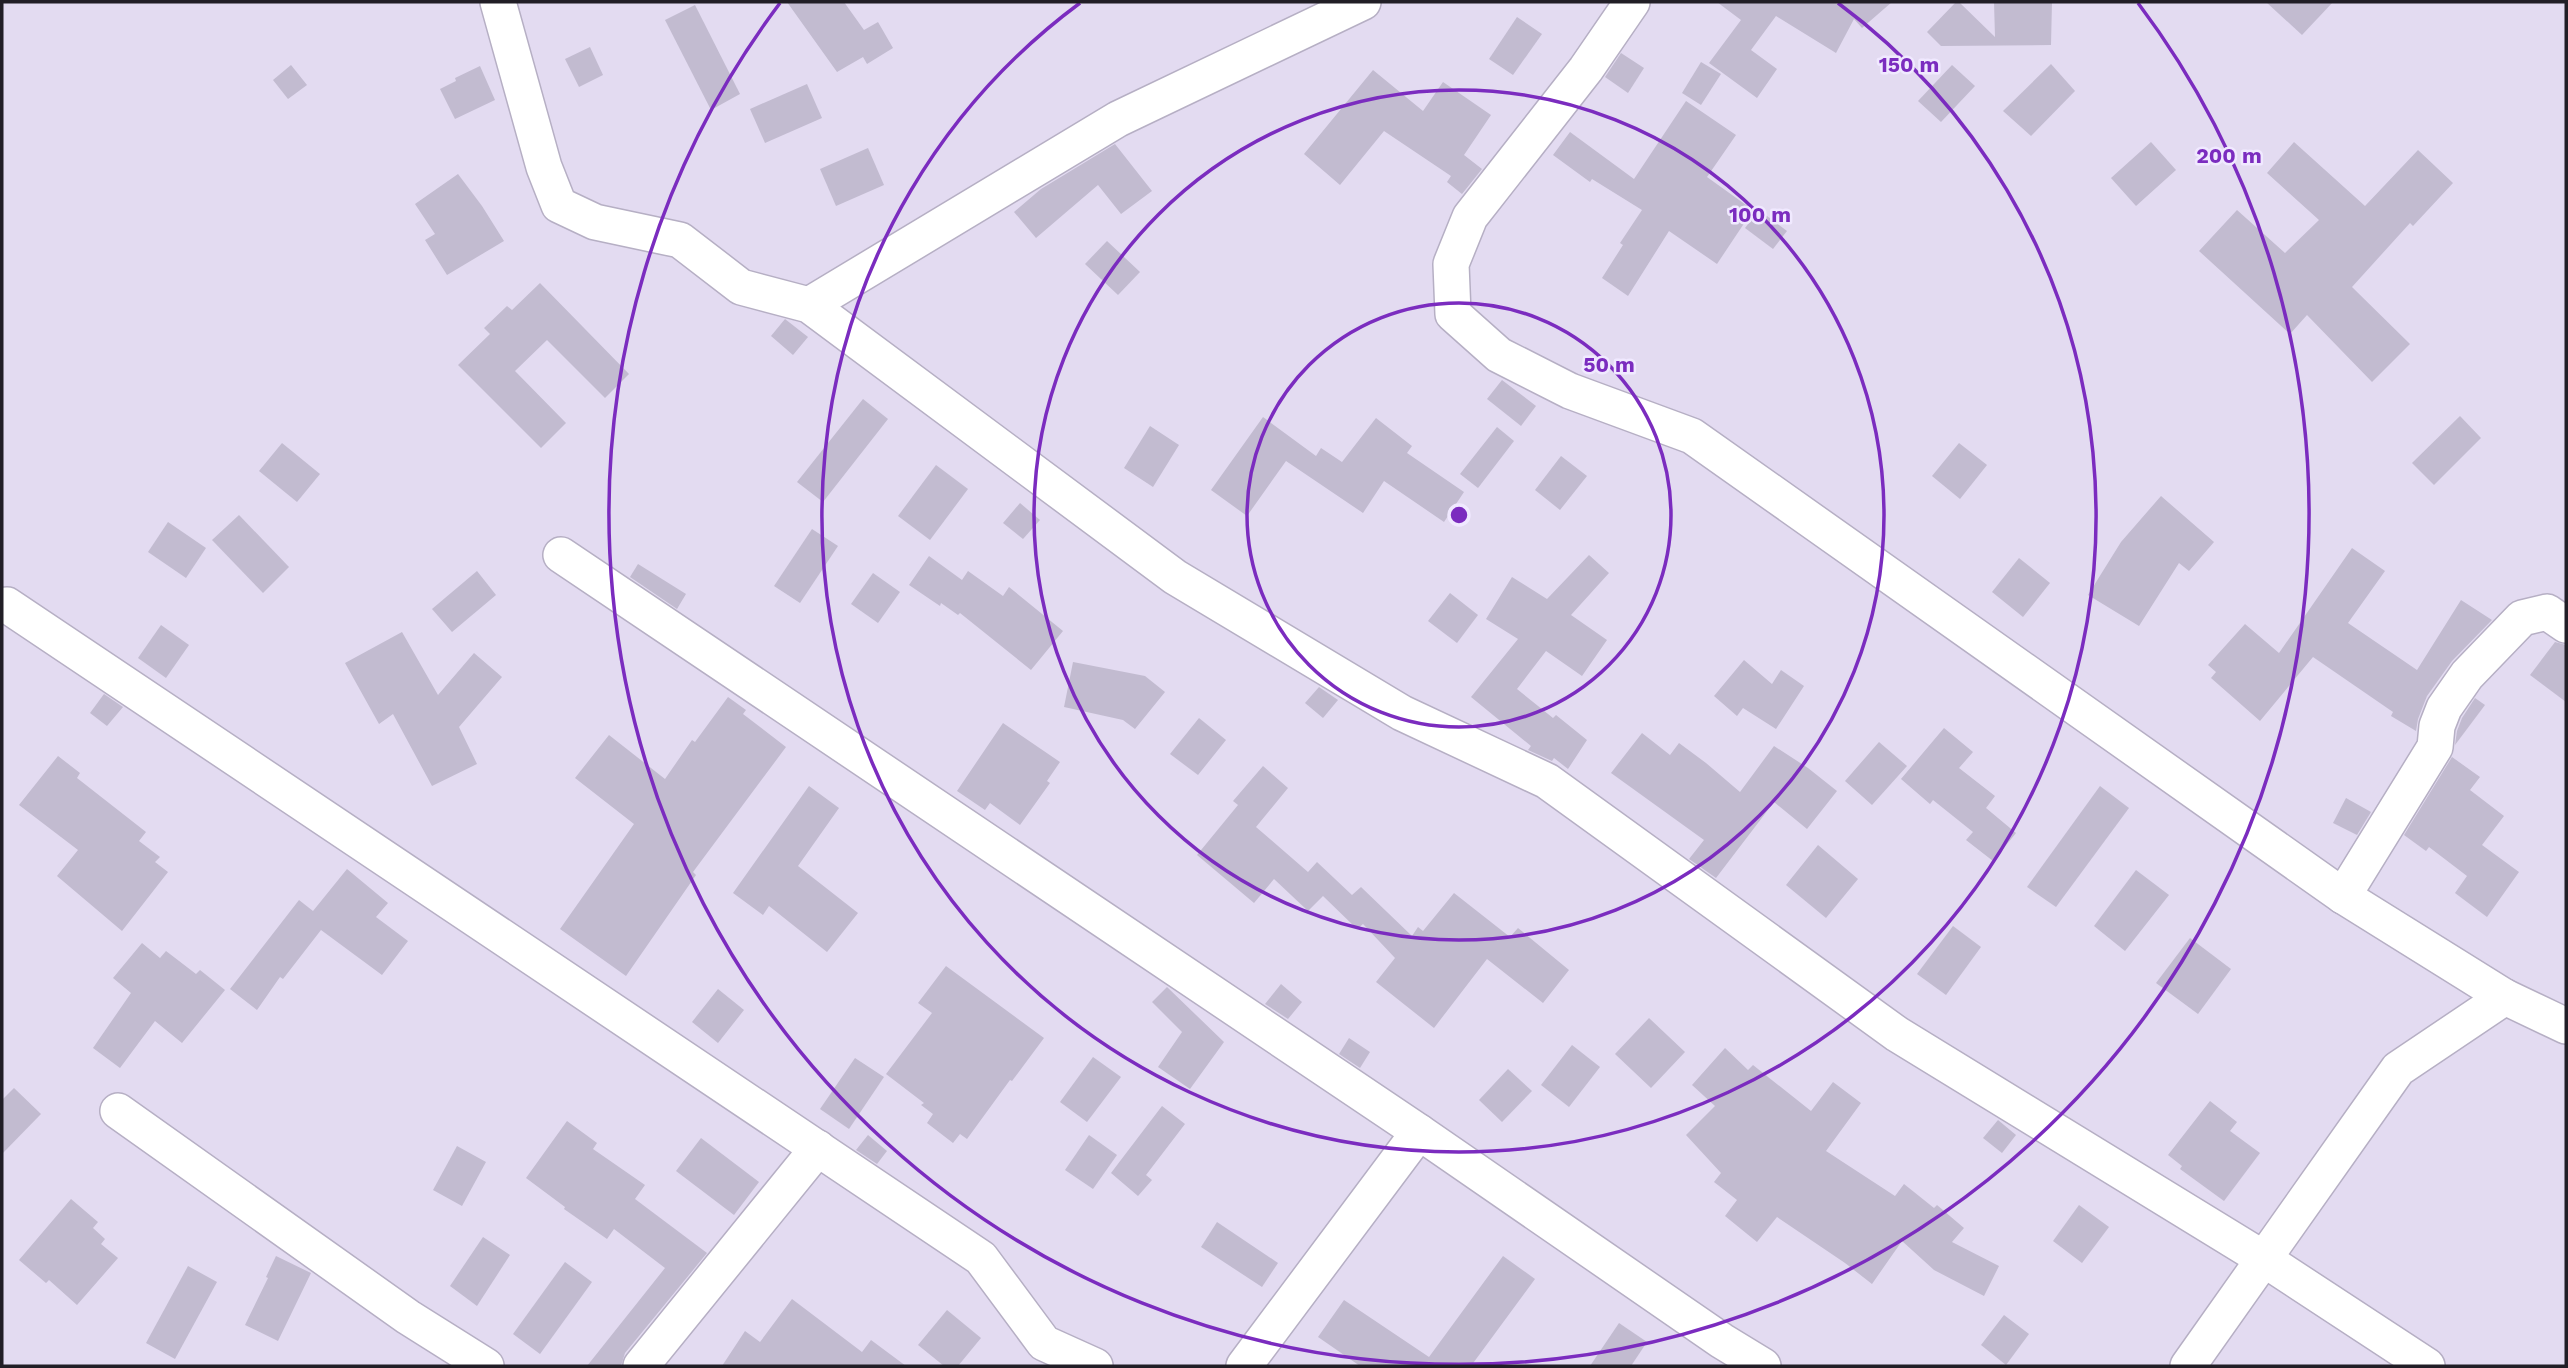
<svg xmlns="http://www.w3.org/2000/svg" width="2568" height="1368" viewBox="0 0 2568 1368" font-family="'Work Sans',sans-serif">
<rect width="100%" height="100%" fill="#e3dbf1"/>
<g fill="#c2bbd0">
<path d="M787,2H844L864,30L878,22L893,48L867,64L863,57L837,72Z"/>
<path d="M1717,2H1892L1862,28L1854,19L1836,53L1776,16L1751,50L1777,69L1757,98L1709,63L1741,20Z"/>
<path d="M1956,2H1959L1995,37L1994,2H2052L2051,45L1941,46L1927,32Z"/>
<path d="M2266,2H2333L2302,35Z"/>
<path d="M695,5L740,94L711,110L665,20Z"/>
<path d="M1517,17L1542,34L1513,75L1489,59Z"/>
<path d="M590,47L603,75L579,87L565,59Z"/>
<path d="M1621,53L1644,68L1628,93L1605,77Z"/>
<path d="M1701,62L1721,74L1701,105L1682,93Z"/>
<path d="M2051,64L2075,91L2031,136L2003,111Z"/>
<path d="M291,65L307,85L288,99L273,80Z"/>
<path d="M1952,65L1975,86L1941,122L1918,101Z"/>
<path d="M480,66L495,100L455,119L440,89L456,81L455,78Z"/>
<path d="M1373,70L1423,111L1443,82L1491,115L1464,155L1482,169L1462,194L1447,182L1451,176L1384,131L1340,185L1304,154Z"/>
<path d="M807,84L822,118L765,143L750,109Z"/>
<path d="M1686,101L1736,135L1707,177L1753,210L1717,264L1669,231L1628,296L1602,278L1623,245L1620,243L1642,210L1592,179L1590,182L1553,155L1570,132L1634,179Z"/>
<path d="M2151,142L2176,170L2136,206L2111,178Z"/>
<path d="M2294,142L2365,206L2418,150L2453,183L2413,226L2410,223L2352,287L2410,344L2372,382L2307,315L2290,334L2199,251L2237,210L2285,253L2319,220L2267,173Z"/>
<path d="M1115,144L1152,191L1121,214L1098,185L1036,238L1014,212L1041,189Z"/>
<path d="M868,148L884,185L836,206L820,169Z"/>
<path d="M458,174L482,206L504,241L447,275L425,240L435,234L415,204Z"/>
<path d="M1759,210L1787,231L1773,249L1745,228Z"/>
<path d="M1107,241L1140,272L1118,295L1085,264Z"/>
<path d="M540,283L629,374L605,398L547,340L515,371L566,423L541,448L458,365L490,334L484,328L507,306L512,310Z"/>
<path d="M785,319L808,337L793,355L771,336Z"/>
<path d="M1502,380L1536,406L1521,426L1487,399Z"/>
<path d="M863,399L888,419L823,502L797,482Z"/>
<path d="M2460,416L2481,438L2434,485L2412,463Z"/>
<path d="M1263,417L1316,456L1321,448L1342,462L1376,418L1412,446L1407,453L1464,492L1444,522L1384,481L1363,513L1286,461L1247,516L1211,490Z"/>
<path d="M1150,426L1179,445L1153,487L1124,468Z"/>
<path d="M1497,427L1514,441L1478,488L1460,474Z"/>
<path d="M282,443L320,474L297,502L259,471Z"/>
<path d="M1959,443L1987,465L1960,499L1932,476Z"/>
<path d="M1561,456L1587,476L1560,510L1535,490Z"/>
<path d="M936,465L968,489L930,540L898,516Z"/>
<path d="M2161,496L2214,542L2189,571L2179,563L2139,626L2088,595L2121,542Z"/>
<path d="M1020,503L1040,520L1023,539L1003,523Z"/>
<path d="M239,515L289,567L263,593L212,540Z"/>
<path d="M168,522L206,548L186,578L148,552Z"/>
<path d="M812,529L838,546L800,603L774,586Z"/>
<path d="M2352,548L2385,571L2348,623L2417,670L2461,600L2492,620L2452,661L2427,696L2418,719L2416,731L2391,716L2393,712L2313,657L2260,721L2211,678L2216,672L2208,665L2245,624L2279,653Z"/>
<path d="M1589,555L1609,573L1571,615L1607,640L1582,676L1546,651L1517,689L1553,718L1556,715L1587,740L1568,769L1554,758L1552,761L1528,750L1531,746L1471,697L1518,639L1486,619L1512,577L1547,599Z"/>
<path d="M929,556L962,580L968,571L1003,596L1009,587L1063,631L1031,670L960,613L958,615L941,603L940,606L909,585Z"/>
<path d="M2019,558L2050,583L2023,617L1992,592Z"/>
<path d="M638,564L686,594L677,609L630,577Z"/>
<path d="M477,571L496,595L452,632L432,609Z"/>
<path d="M873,573L900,592L878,623L851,604Z"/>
<path d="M1450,593L1478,615L1457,643L1428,621Z"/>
<path d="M161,625L189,645L166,678L138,658Z"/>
<path d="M402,632L438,695L474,653L502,677L459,727L477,764L432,786L393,714L379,724L345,663Z"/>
<path d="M2555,642L2566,645V702L2530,675Z"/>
<path d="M1744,660L1772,684L1781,670L1804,686L1776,729L1743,708L1737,716L1714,696Z"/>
<path d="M1073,662L1145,676L1165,692L1135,729L1123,720L1064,707Z"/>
<path d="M1319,687L1338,700L1323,718L1305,703Z"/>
<path d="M104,694L123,707L107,726L90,713Z"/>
<path d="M728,697L746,710L743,714L786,747L693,872L696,875L626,976L560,929L634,824L575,778L609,735L665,779L692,740L695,742Z"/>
<path d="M2475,698L2485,705L2455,745L2457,731L2462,718Z"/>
<path d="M1199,718L1226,740L1198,775L1170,754Z"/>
<path d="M1003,723L1060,762L1047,781L1050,783L1020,825L990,803L985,810L957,791Z"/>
<path d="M1944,728L1973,752L1959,768L1995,796L1986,808L2016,833L1993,861L1966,840L1973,832L1933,800L1930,804L1901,779Z"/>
<path d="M1642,733L1670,755L1679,743L1706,763L1740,792L1774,746L1808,768L1837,791L1807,829L1774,802L1716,878L1689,859L1704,840L1611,773Z"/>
<path d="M1879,742L1907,766L1872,805L1845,781Z"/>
<path d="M58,756L80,773L77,778L146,832L139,841L160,857L155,862L168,872L122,931L57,876L78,850L19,805Z"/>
<path d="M2452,757L2480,777L2470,790L2504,816L2482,845L2519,872L2487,917L2455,893L2467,876L2429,847L2426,851L2404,835Z"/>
<path d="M1263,766L1288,788L1256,827L1308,872L1317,862L1352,895L1361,887L1412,936L1418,927L1423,931L1454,893L1510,937L1518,928L1569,970L1543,1003L1487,959L1434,1028L1376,982L1395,958L1363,924L1357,929L1323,896L1308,911L1274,879L1254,903L1197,855L1238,805L1233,801Z"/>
<path d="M809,786L839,808L798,866L858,913L827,952L769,906L763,915L733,893Z"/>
<path d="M2100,786L2129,808L2056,907L2027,887Z"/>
<path d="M2346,798L2371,812L2357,835L2333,823Z"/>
<path d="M1818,845L1858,879L1826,918L1786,885Z"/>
<path d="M347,869L388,903L376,917L408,941L382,975L321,930L283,979L280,977L257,1010L230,989L299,900L313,911Z"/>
<path d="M2136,870L2169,895L2125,951L2094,926Z"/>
<path d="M1953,926L1981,947L1946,995L1917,974Z"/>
<path d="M2190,938L2231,969L2198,1014L2156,983Z"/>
<path d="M142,943L160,958L166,951L196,974L200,970L225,990L182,1043L155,1021L120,1068L93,1048L131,993L113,978Z"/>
<path d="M946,966L1044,1038L1012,1081L1010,1080L967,1139L960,1134L953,1143L927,1123L933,1114L921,1105L924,1103L886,1074L932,1013L918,1003Z"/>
<path d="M1281,984L1302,1002L1288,1019L1265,1004Z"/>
<path d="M1167,987L1224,1042L1190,1089L1158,1067L1182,1032L1152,1002Z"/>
<path d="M718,989L744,1010L718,1043L692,1022Z"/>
<path d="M1649,1018L1685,1052L1651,1088L1615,1054Z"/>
<path d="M1349,1038L1370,1052L1360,1068L1339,1054Z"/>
<path d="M1572,1045L1600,1067L1569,1107L1541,1085Z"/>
<path d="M1725,1048L1748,1070L1753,1065L1811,1111L1833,1082L1861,1103L1826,1151L1895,1196L1904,1184L1934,1208L1937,1205L1964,1228L1952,1242L1999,1266L1984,1296L1934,1270L1902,1241L1872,1284L1845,1263L1777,1217L1757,1242L1725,1216L1737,1200L1714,1182L1721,1173L1686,1135L1715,1106L1692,1085Z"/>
<path d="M1093,1057L1121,1077L1087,1122L1060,1102Z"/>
<path d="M855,1058L884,1077L849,1129L820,1109Z"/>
<path d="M1508,1069L1532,1091L1502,1122L1479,1100Z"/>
<path d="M14,1088L41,1114L2,1154V1100Z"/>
<path d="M2210,1101L2237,1122L2230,1131L2260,1153L2224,1201L2180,1169L2182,1166L2168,1155Z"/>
<path d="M1162,1106L1185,1124L1146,1175L1152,1180L1138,1196L1111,1173Z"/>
<path d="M1998,1120L2016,1135L2002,1153L1983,1138Z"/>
<path d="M567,1121L597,1143L593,1149L645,1185L635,1199L707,1253L625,1353L621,1366H587L665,1268L614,1229L607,1239L564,1209L565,1207L526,1178Z"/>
<path d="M868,1135L887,1151L877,1164L856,1150Z"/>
<path d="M1089,1135L1117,1155L1093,1189L1065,1170Z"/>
<path d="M701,1138L759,1182L734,1215L676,1171Z"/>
<path d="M457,1146L486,1162L462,1206L433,1190Z"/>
<path d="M71,1199L98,1222L93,1228L105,1239L101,1244L118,1258L77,1305L49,1280L46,1283L19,1260Z"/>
<path d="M2079,1205L2109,1227L2082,1263L2053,1241Z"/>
<path d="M1217,1222L1278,1263L1262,1287L1201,1247Z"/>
<path d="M483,1237L510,1255L477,1306L450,1286Z"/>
<path d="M276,1256L311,1273L278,1341L245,1325L268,1278L266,1277Z"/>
<path d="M1503,1256L1535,1279L1471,1366H1360L1318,1337L1344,1300L1429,1357Z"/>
<path d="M565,1262L592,1282L540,1354L513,1334Z"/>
<path d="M188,1266L217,1282L175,1359L146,1343Z"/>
<path d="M792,1299L862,1352L871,1340L906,1366H722L745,1331L760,1342Z"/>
<path d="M947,1310L981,1338L958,1366H944L918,1345Z"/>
<path d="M2004,1315L2029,1334L2006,1365L1981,1345Z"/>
<path d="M1619,1323L1647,1342L1631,1366H1590Z"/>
</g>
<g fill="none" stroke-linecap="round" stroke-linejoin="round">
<g stroke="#b6afc4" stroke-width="38">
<g id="minor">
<path d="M498,2L544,167L559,205L595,222L680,240L741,287L809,305L1175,577L1402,713L1547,781L1897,1034L2264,1259L2427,1366"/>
<path d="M1632,2L1586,69L1470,217L1451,264L1453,314L1499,355L1570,391L1692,436L2343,896L2505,997L2566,1026"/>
<path d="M809,305L1118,119L1363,2"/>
<path d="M561,555L1419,1132L1722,1341L1763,1366"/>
<path d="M7,605L981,1258L1044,1343L1095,1366"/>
<path d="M2343,896L2435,747L2437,726L2444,708L2467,675L2522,618L2547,612L2566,625"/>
<path d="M118,1111L408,1317L486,1366"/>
<path d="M641,1366L818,1148"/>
<path d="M1244,1366L1419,1132"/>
<path d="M2188,1366L2398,1069L2505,997"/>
</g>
</g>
<use href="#minor" stroke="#fff" stroke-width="35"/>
</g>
<g fill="none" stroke="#7b2cbf" stroke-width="3.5">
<circle cx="1459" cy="515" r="212"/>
<circle cx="1459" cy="515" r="425"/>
<path d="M1838 3A637 637 0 1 1 1080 3"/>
<path d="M2138 3A850 850 0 1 1 780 3"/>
</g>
<circle cx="1459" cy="515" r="10" fill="#7b2cbf" stroke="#f0e9ff" stroke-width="3.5"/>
<g font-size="21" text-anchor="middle" font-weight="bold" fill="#7b2cbf" stroke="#f0e9ff" stroke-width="5" stroke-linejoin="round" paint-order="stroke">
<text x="1909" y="72">150 m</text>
<text x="2229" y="163">200 m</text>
<text x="1760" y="222">100 m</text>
<text x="1609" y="372">50 m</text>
</g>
<rect width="2568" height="1368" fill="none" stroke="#211e26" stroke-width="7"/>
</svg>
